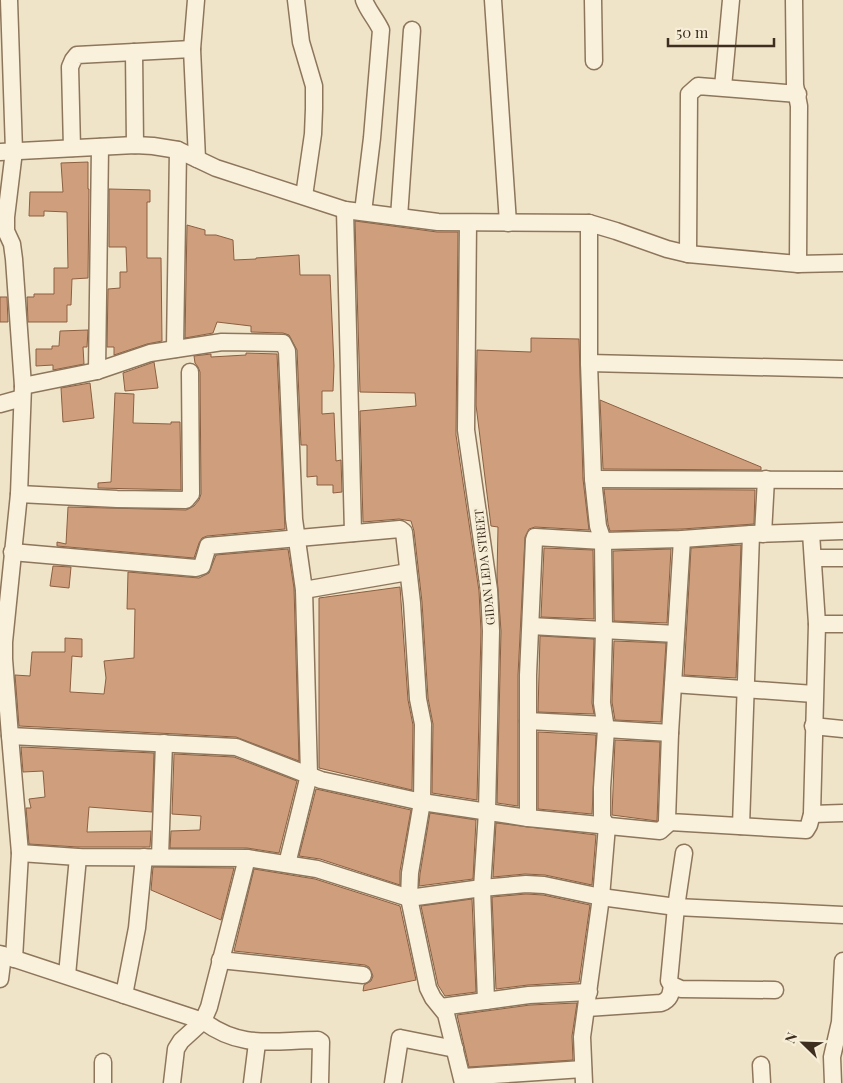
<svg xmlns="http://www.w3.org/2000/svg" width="843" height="1083" viewBox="0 0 843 1083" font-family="'Playfair Display',serif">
<rect width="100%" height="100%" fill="#f0e4c8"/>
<g fill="#cf9f7d" stroke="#8d5f41">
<path d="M88,162V189H89L88,278L72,279L71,305H67V322H28L27,297H34V294H54V268H68L67,212L44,211V216H29L30,192H63L61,163Z"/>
<path d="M109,189L150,190V202H147V258H161L162,341L147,344L114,355V347H107L108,289L120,288V272H127L126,247H109Z"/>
<path d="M355,221L437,232H458L456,435L479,591L481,631L477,800L432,793L433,724L428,698L422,602L414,531L411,521L399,519L363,522L360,411L416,406L415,393L360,392Z"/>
<path d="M187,225L205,230V235H216L233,240L234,260L256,259V258L299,255L300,275H330L334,366L333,391H322V414L334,413L336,461L341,460L342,492L333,493V485H317V476L307,477V445H301L297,350L289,335L283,333L251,332V326L217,322L213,333L185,338Z"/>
<path d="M0,297H7L8,322H0Z"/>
<path d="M88,330L87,347H83L84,364L53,370V365L36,366V349H52V346H59L60,331Z"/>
<path d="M531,338L579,339L583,479L589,530L535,527L529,529L525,537L518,675V806L497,803L501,631L497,576L498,527L491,526L476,405L477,350L531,352Z"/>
<path d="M246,353L277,354L285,529L207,536L202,538L199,543L194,558L57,546V542L66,544L68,507L186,510L194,506L199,500L201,494L200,372L198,367L195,363L194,356L211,354V357L246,355Z"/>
<path d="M154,362L158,388L125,391L123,373Z"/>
<path d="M90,383L94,418L63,422L61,388Z"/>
<path d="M115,393L134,394L133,423L171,424V422H180L181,490L98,488V483L111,482Z"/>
<path d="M600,400L761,467V470L603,469Z"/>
<path d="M604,489L755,490L754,524L682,529L610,531L608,524Z"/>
<path d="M741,545L736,678L684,675L691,548Z"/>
<path d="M544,548L593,550L594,619L541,617Z"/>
<path d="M288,549L294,588L299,761L236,737L19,726L15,675L30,676L32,652H65V638L82,639V657L72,656L70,692L104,694L106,678L104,661L134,658L135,609H127L128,572L199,578L209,573L216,555Z"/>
<path d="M671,549L667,623L614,621L613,551Z"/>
<path d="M53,566L71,567L69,588L50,586Z"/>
<path d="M400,587L408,700L413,725L412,790L319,768V598Z"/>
<path d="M540,636L594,639L592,703L594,714L538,712Z"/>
<path d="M614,641L666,643L661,722L615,720L612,702Z"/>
<path d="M538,732L596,735L592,814L538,809Z"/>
<path d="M615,740L660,742L657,821L612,815Z"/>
<path d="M21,747L154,753L152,812L89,807L87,832L151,831L150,847H78L29,844L26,808H31L29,799L45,797L43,771L23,772Z"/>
<path d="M174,754L234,757L297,781L279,853L247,848H170L171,831L200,830L201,816L172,814Z"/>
<path d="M316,789L411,810L400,871V885L320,859L299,856Z"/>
<path d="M430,813L476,820L473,879L419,886L420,874Z"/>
<path d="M496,823L596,835L592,885L545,875L525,874L493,877Z"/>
<path d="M153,867L234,868L221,920L151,890Z"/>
<path d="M254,869L315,879L400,906L416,980L363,991L364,985L371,981L373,976L369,967L365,965L234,951Z"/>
<path d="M526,894L543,895L590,905L579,982L528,985L496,989L492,897Z"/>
<path d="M472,899L476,992L445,996L438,985L421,906Z"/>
<path d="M577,1003L572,1036L573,1060L469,1067L457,1015L530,1005Z"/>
</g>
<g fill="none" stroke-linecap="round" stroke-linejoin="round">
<g stroke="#8d765c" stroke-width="19">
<g id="street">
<path d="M9,0L14,151L6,217V231L12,244L14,259L23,386L19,494L4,642V659L10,736L20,853L14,959"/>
<path d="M196,0L192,49L197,159"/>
<path d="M296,0L301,42L314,86V109L313,134L304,196"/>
<path d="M493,0L508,223"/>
<path d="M593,0L594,61"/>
<path d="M794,0L795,85L799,106L798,264"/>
<path d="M134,52L135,145"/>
<path d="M723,87L731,0"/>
<path d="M72,148L70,67L73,60L77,55L192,49"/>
<path d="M0,152L135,145L153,146L178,150L216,168L345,210L438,222L589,223L616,231L667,249L688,254L798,264L843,263"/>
<path d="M345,210L353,533"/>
<path d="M363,212L372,138L381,30C376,19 368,11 364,0"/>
<path d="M399,217L412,30"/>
<path d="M468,223L466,430L489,590L491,631L487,812L482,888L486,1001"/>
<path d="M688,254L689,94L698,86L798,94"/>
<path d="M175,349L178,150"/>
<path d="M589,363L843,369"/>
<path d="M97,371L100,147"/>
<path d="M23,386L97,371L150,353L222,342L283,343L287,351L294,519L304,590L309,775L287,864"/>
<path d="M0,404L22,398"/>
<path d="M593,479L843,480"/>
<path d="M19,494L117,499L186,500L191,494L190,372"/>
<path d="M763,534L766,479"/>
<path d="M682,539L670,733L667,820L670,822L806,830L809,825L812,814L817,624L811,533"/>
<path d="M12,552L196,568L202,566L208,546L400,529L404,532L412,603L418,699L423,724L422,802L410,873L409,898L428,988L433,998L446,1014L463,1083"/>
<path d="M813,558H843"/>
<path d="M304,590L408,572"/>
<path d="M817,624H843"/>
<path d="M531,626L676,634"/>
<path d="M673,684L814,694"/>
<path d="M528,721L605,725"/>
<path d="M813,726L843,729"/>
<path d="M606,729L670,733"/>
<path d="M10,736L236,747L321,780L422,802L528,818L660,831L670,822"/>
<path d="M812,814L843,813"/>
<path d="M528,818V675L534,540L535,537L603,541L682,539L751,534L843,531"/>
<path d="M741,826L751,534"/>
<path d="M20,853L78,857L247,858L317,869L409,898L482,888L526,884L544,885L601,897L676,907L843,915"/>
<path d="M684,853L676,907L669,981L672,985L681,989L775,990"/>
<path d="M160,857L164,743"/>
<path d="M0,954L203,1021C242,1050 273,1040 318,1040L321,1042L320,1083"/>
<path d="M220,960L363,975"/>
<path d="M67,975L78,857"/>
<path d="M0,979L3,955"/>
<path d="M124,995L137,928L144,857"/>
<path d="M441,1007L529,995L589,992"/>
<path d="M587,1008L661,1003C670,1000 671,994 672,985"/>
<path d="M761,1065L762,1083"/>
<path d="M463,1077L583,1069"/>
<path d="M103,1083V1062"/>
<path d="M172,1083L176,1049L181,1041L203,1021L209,1007L247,858"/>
<path d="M252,1083L257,1043"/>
<path d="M393,1083L400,1038L455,1049"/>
<path d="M584,1083L582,1037L601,897L607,826L602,818V788L606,729L602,703L604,630L603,541L598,526L593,479L589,363V223"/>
<path d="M833,1083L832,1057L840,1022L843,961"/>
</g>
</g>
<use href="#street" stroke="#faf1dc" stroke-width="16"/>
</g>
<g text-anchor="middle" stroke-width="5" stroke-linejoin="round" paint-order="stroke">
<g font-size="12" fill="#3d2e20" stroke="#f7eed8">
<text transform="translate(485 567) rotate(-96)" y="4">GIDAN LEDA STREET</text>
</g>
</g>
<g transform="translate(803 1043) rotate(293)" stroke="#f7eed8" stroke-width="4" paint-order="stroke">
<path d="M0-4L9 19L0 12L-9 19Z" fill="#3d2e20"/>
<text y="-8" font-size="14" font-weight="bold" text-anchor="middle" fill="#3d2e20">N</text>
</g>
<path d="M668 38v8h106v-8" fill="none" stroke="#3d2e20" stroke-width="2.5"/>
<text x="676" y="38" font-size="15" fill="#3d2e20" stroke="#f7eed8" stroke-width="4" paint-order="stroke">50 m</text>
</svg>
